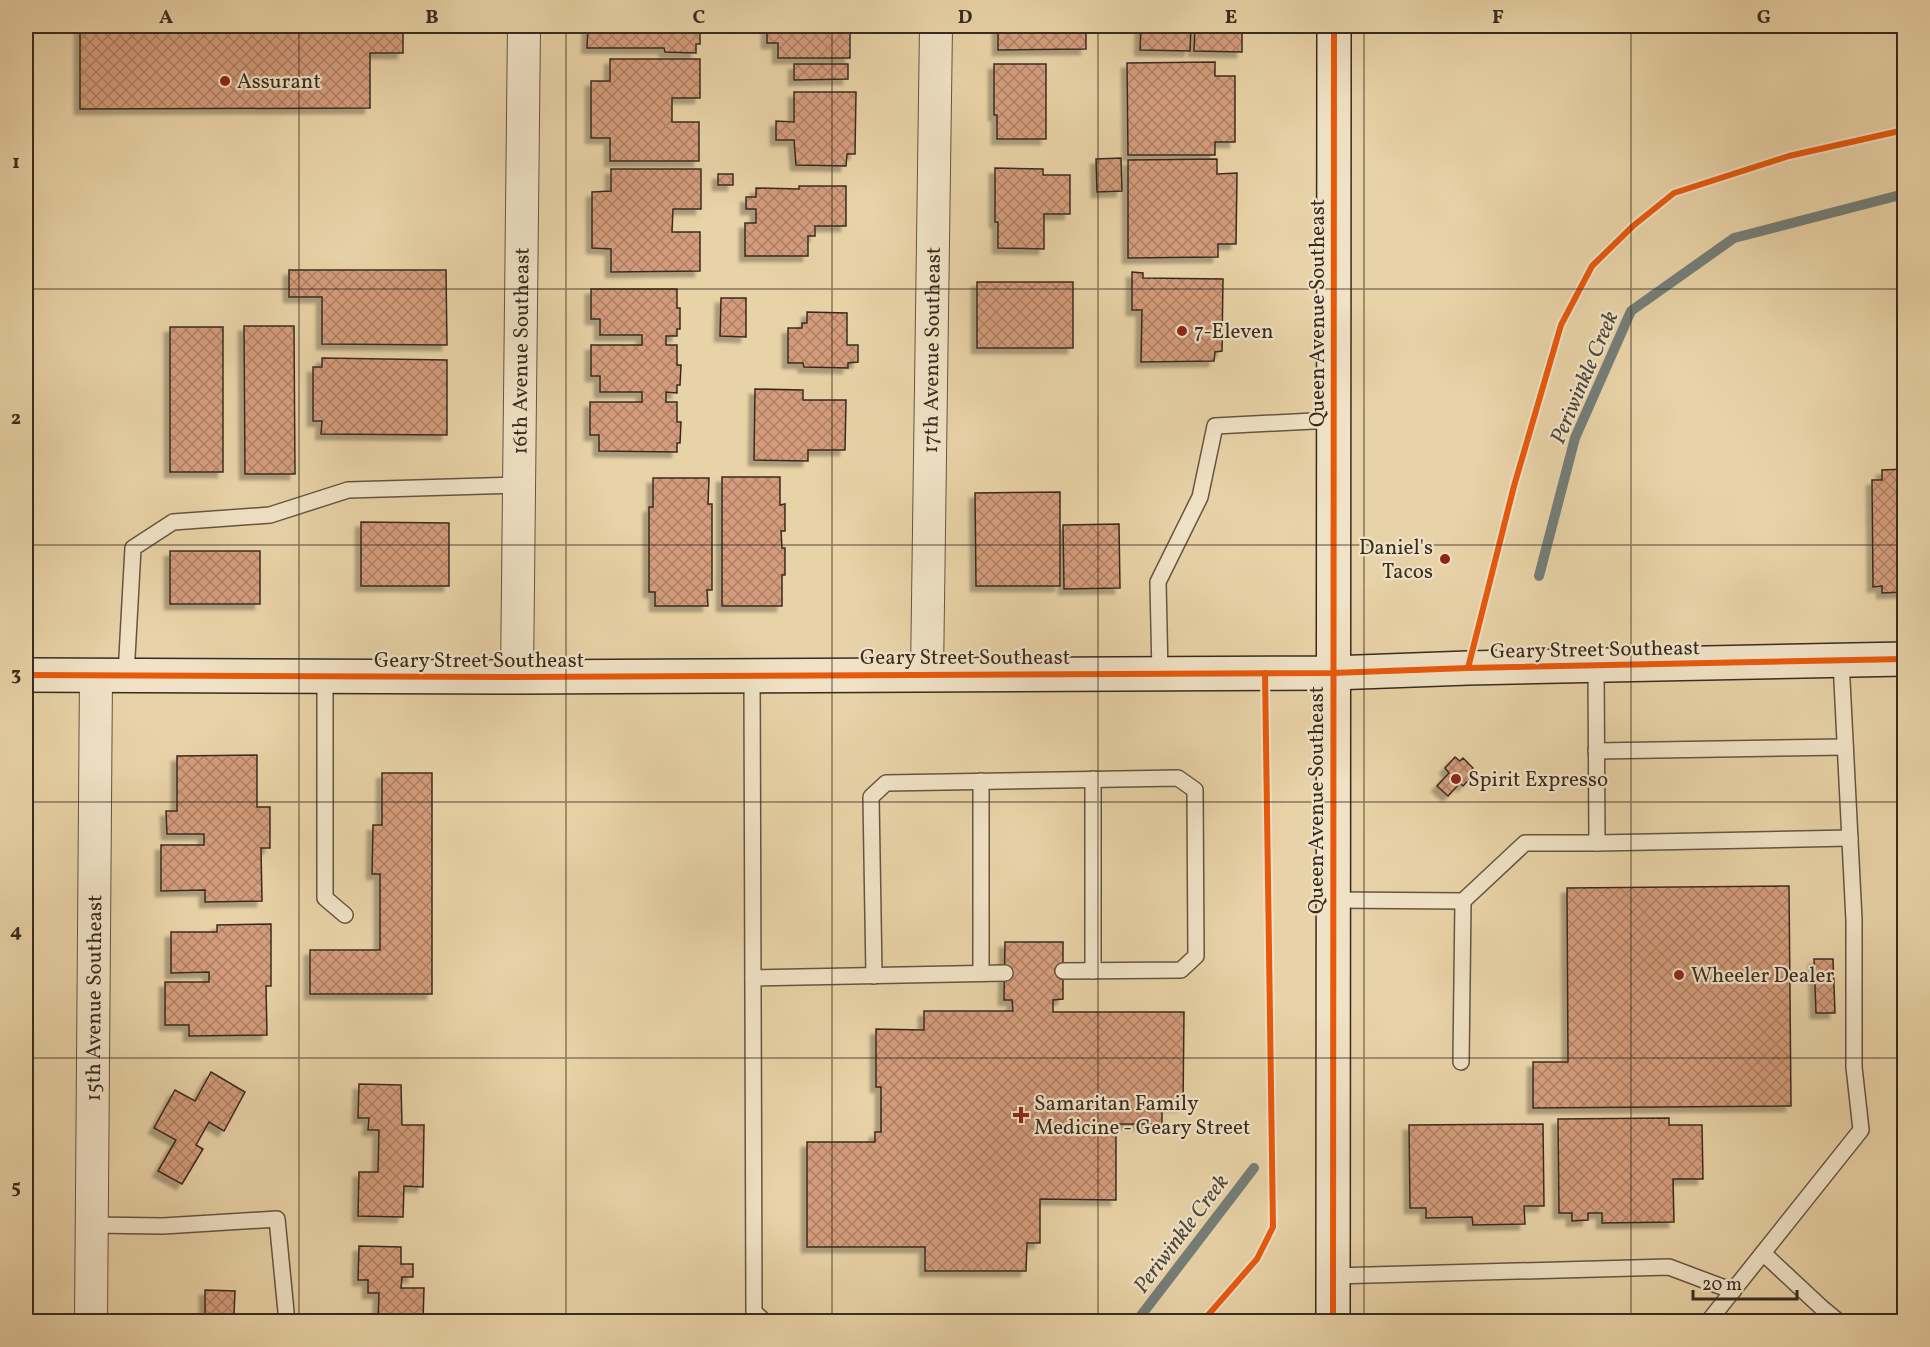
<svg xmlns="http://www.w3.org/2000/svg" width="1930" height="1347" viewBox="0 0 1930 1347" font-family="Vollkorn,serif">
<defs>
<pattern id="building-cross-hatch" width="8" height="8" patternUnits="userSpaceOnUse" patternTransform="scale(1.5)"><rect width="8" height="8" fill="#d49c7c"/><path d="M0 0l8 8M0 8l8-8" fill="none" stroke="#ad7f65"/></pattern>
<filter id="shadow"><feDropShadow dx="-5.5" dy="5.5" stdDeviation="1.5" flood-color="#0004"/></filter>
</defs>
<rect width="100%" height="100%" fill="#e8d2a7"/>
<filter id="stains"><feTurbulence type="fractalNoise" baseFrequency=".00333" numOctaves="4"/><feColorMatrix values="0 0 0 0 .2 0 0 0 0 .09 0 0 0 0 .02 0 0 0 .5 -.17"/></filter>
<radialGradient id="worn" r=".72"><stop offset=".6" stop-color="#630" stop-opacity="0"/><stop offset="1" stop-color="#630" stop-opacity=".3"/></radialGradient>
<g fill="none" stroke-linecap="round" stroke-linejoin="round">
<g stroke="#747e78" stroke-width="10">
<path d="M1539,576L1575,438L1631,311L1734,238L1904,194"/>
<path d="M1136,1322L1254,1168"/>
</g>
</g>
<g fill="url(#building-cross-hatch)" stroke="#392b1f" stroke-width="1.5" filter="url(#shadow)">
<path d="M80,26H403V53H370V108L80,109Z"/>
<path d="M588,26H700V44H696V53L665,52L664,48H587Z"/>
<path d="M767,26H850V58H778V43H767Z"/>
<path d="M998,26H1086V49L998,50Z"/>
<path d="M1141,26H1191L1190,51L1140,50Z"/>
<path d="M1195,26H1242V52L1194,51Z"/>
<path d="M610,59H700V98H672V122H699V161H610V138H591V81H610Z"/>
<path d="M1215,62V76H1235V142H1215V155H1128L1127,63Z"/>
<path d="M794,64H848V79L794,80Z"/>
<path d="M994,64H1046V139H997V115H994Z"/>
<path d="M794,92H856L855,154H847L846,166L796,165L794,140H776V121L794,122Z"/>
<path d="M1121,158L1122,191L1097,192L1096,159Z"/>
<path d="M1217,159V174L1237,173L1236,244H1218V257L1128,258V160Z"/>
<path d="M995,168L1043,169V175H1070V214H1044V249L998,248V222H995Z"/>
<path d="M611,169H701V209H673L672,232H700V271L611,272V249L592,248V192L611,191Z"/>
<rect x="718" y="174" width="15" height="11"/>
<path d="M799,186H846V226H815V236H808V256H745V223H756V209H746V197H756V188L799,189Z"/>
<path d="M289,270H446L447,345L322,344V297H289Z"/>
<path d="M1132,272L1143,273V278L1223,279L1222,351L1215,352L1214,361L1141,362L1142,310H1132Z"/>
<rect x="977" y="282" width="96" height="66"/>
<path d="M591,289H677V308H680V329H677V336H666V345H677V365H681L680,385H677V393L666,392V402H677V422H681L680,443H677V452L599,451V435H590V402H642V392H600V376H591V345H642V335H600V319H591Z"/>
<path d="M721,298H746V337L720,336Z"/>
<path d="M807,312L847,313V345H858V362L848,363V368L804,367L803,363H788V328H802V323H807Z"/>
<path d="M244,326H294L295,474H245Z"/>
<rect x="170" y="327" width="53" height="145"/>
<path d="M322,358L447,360V435L321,434L322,421H313V367H322Z"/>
<path d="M755,389L803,390V400H846L845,450H808V461L754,460Z"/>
<path d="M1904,469V592L1882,593V586L1873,587L1872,480H1882V470Z"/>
<path d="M722,477H780V505L785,504V531H781L782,548H785V575H782V606H722Z"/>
<path d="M653,478H709L708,504H712V590H707L708,606H655V592H649V507H653Z"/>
<path d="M1060,492V586H976L975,493Z"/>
<path d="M361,522L449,523V586H361Z"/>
<path d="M1119,524L1120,588L1064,589L1063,525Z"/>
<rect x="170" y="551" width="90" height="53"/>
<path d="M257,755V807H270V848H261L262,901L205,902V890L161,891V845H204V834H167L166,811H177V756Z"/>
<path d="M1455,757L1460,761L1463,758L1473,768L1469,773L1473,775L1463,786L1460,783L1448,796L1437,786L1449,773L1445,768Z"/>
<path d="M382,773H432V994H310V950H380V874H372L373,825H382Z"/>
<path d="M1789,886L1791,1106L1533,1108V1062H1568L1567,888Z"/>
<path d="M271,924V986H266L267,1035L189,1036V1025H165V982H209V972L171,973V932H217V925Z"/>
<path d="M1005,942H1063V999L1053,1000V1012H1184L1183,1106H1162V1124H1116V1200L1040,1199V1243H1027L1026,1271H925V1247H807V1142H875V1132H881V1087H876V1029L924,1030V1011H1013L1012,1000H1004Z"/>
<path d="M1814,959H1833L1835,1013H1816Z"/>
<path d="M211,1072L245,1092L224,1131L209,1122L196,1145L203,1149L182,1184L158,1171L176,1140L154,1128L175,1090L195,1101Z"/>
<path d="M359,1084L401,1085L402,1125H424L423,1187L404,1186L403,1217L358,1216L359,1172H378L379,1130H368L369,1118H358Z"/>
<path d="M1669,1118V1125H1702L1703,1179H1673L1674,1222L1602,1223V1213H1588V1220L1572,1221V1213H1559L1558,1119Z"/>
<path d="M1543,1124L1544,1206H1524L1525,1224L1473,1225L1472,1217L1426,1218V1208H1410L1409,1125Z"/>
<path d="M359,1246L401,1247V1264H413V1277H402L401,1288H424L423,1322H378L379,1293H368V1280H358Z"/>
<path d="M205,1290L235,1291L234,1314H242V1322H199V1315H205Z"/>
</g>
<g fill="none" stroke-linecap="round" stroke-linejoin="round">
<g stroke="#655541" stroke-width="18">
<g id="lane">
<path d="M1160,674L1158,582L1200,497L1215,426L1333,420"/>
<path d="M126,675L133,548L173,522L270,515L348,490L519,485"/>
<path d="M752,675L754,1312L765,1322"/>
<path d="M325,676V898L345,915"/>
<path d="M1596,751L1845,747"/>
<path d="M1093,779V971"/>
<path d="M1597,843L1850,838"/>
<path d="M1333,900L1463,901L1525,843H1597L1596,666"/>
<path d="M981,973V781"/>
<path d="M874,976L871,797L886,783L1178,778L1195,790L1196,956L1181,970L1063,971"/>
<path d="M753,978L1005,973"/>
<path d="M1461,1062L1463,901"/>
<path d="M91,1225L163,1226L277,1219L287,1322"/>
<path d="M1763,1253L1822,1308L1839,1322"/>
<path d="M1333,1276L1669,1267L1733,1291"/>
<path d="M1708,1322L1861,1130L1854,1067V920L1841,661"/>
</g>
</g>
<g stroke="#655541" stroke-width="34">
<g id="street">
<path id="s1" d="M927,674L936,26"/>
<path id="s2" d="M517,677L524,26"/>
<path id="s3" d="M91,1322L96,675"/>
</g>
</g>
<g stroke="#392b1f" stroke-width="36">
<g id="secondary">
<path d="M26,675L517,677L1332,673L1468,668L1904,659"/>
<path d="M1333,1322L1334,26"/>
</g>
</g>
<use href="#lane" stroke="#f0e2c6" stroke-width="15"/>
<use href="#street" stroke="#f0e2c6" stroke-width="32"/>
<use href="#secondary" stroke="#f0e2c6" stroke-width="33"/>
<g stroke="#f0e2c6" stroke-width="10">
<g id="cycleway">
<path d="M1468,668L1514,486L1561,325L1592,266L1633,226L1674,193L1789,156L1904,130"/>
<path d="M26,675L517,677L1332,673L1468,668L1904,659"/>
<path d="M1202,1322L1257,1259L1273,1227L1265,673"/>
<path d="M1333,1322L1334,26"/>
</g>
</g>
<use href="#cycleway" stroke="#e8590c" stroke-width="6"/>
</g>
<path fill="none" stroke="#392b1f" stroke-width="1.5" stroke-opacity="0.55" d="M299,26V1322M566,26V1322M832,26V1322M1098,26V1322M1364,26V1322M1631,26V1322M26,289H1904M26,545H1904M26,802H1904M26,1058H1904"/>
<g fill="#8f2418" stroke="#f0e2c6" stroke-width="2">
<circle cx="225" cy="81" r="6"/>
<circle cx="1182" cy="331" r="6"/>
<circle cx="1445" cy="559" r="6"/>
<circle cx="1456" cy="779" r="6"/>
<circle cx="1679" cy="975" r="6"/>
<path d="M1018 1106h6v6h6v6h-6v6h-6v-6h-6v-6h6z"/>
</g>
<g text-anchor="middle" stroke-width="4.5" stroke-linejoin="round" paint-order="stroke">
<g font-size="21" fill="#392b1f" stroke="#f0e2c6" text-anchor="start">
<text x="237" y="88">Assurant</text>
<text x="1194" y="338">7-Eleven</text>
<text x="1433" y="554" text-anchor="end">Daniel's<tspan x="1433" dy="24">Tacos</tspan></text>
<text x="1468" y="786">Spirit Expresso</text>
<text x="1691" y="982">Wheeler Dealer</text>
<text x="1034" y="1110">Samaritan Family<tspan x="1034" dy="24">Medicine - Geary Street</tspan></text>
</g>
<g font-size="21" fill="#392b1f" stroke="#f0e2c6">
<text transform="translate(1317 313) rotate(-90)" y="7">Queen Avenue Southeast</text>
<text dy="7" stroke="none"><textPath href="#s1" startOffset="324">17th Avenue Southeast</textPath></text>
<text dy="7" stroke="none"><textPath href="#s2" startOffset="326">16th Avenue Southeast</textPath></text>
<text transform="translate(1595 649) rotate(-1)" y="7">Geary Street Southeast</text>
<text x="965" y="664">Geary Street Southeast</text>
<text x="479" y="667">Geary Street Southeast</text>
<text transform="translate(1316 800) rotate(-90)" y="7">Queen Avenue Southeast</text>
<text dy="7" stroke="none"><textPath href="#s3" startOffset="324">15th Avenue Southeast</textPath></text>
</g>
<g font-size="22" font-style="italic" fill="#4d473d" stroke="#f0e2c6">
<text transform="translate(1583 377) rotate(-67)" y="8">Periwinkle Creek</text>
<text transform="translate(1180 1233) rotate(-53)" y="8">Periwinkle Creek</text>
</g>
</g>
<rect width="1930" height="1347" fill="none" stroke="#e8d2a7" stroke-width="66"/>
<path d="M1693 1290v9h104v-9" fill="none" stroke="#392b1f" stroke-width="3"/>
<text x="1702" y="1290" font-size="18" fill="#392b1f" stroke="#f0e2c6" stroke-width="4.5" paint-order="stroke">20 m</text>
<rect x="33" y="33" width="1864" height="1281" fill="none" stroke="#392b1f" stroke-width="2"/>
<g font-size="20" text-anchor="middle" font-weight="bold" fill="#392b1f">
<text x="166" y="23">A</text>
<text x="432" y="23">B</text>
<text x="699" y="23">C</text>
<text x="965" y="23">D</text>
<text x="1231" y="23">E</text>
<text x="1498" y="23">F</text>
<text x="1764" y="23">G</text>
<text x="16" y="168">1</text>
<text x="16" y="424">2</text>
<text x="16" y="680">3</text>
<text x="16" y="937">4</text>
<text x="16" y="1193">5</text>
</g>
<rect width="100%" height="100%" filter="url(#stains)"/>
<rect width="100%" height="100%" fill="url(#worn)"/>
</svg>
